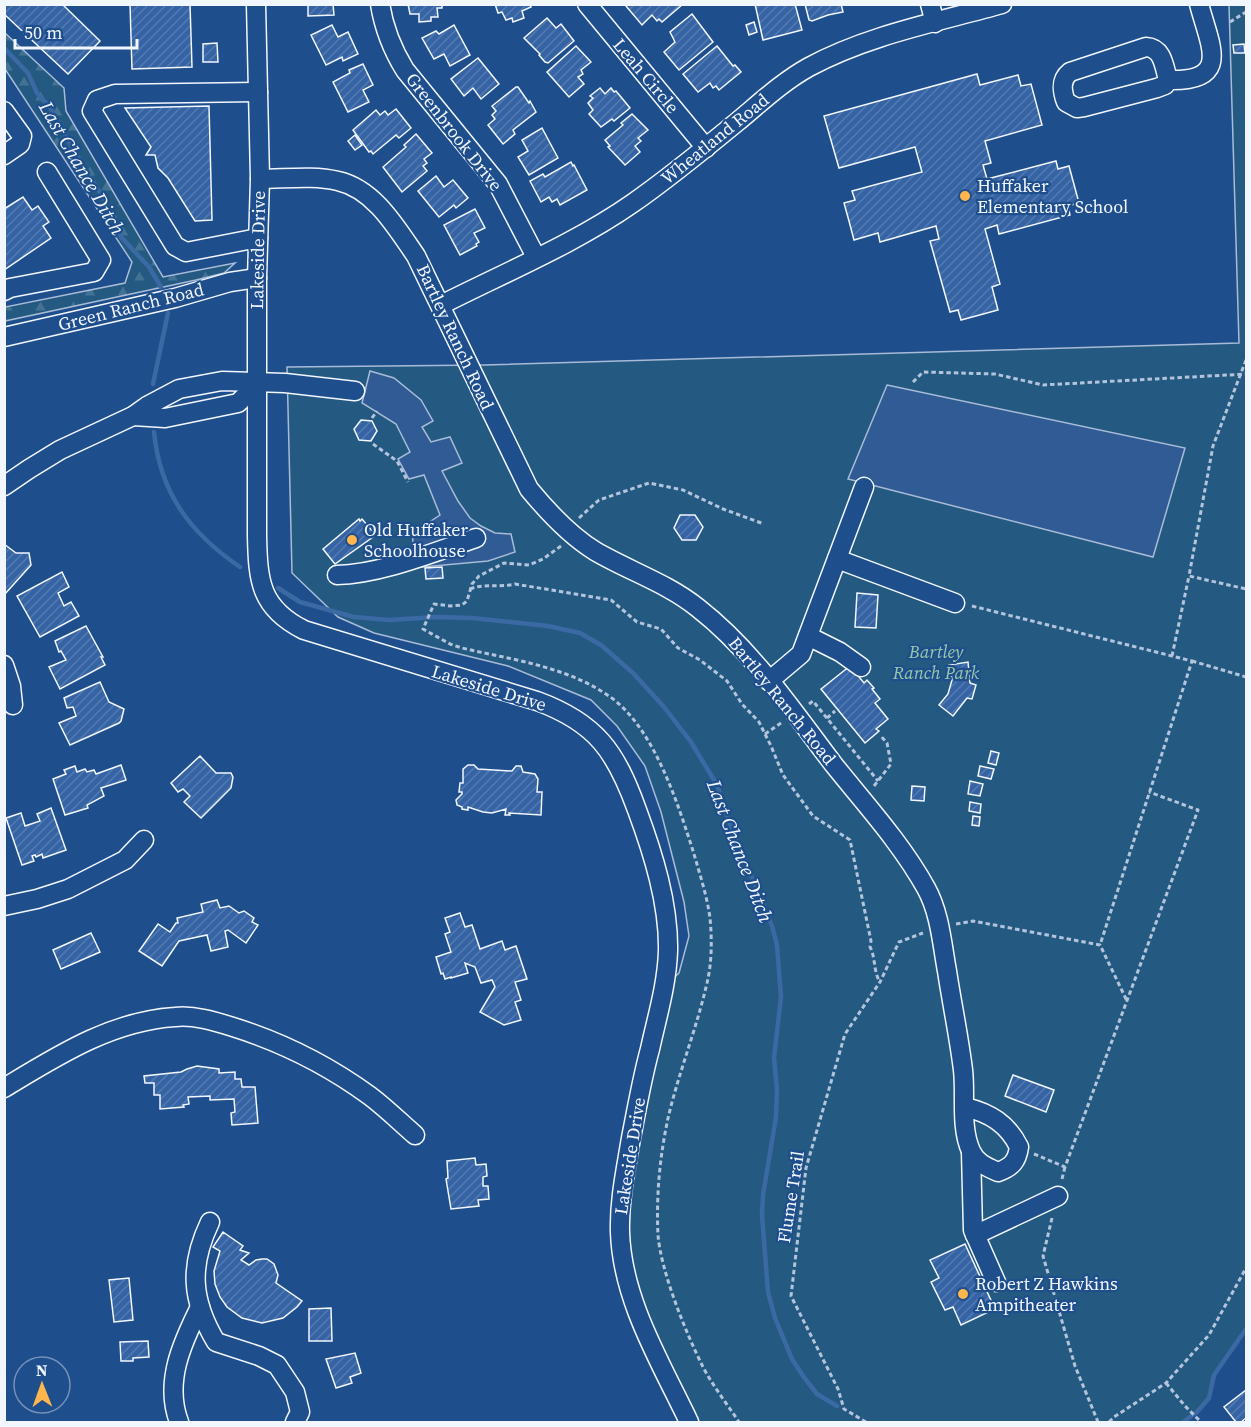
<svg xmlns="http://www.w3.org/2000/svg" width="1251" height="1427" viewBox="0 0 1251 1427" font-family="'Source Serif 4',serif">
<defs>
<pattern id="forest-firs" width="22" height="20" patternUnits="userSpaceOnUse" patternTransform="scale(1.5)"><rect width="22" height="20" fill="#245a82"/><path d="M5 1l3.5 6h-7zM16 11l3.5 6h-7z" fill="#447295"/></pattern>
<pattern id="building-hatch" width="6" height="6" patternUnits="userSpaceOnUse" patternTransform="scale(1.5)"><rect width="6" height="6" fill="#3563a3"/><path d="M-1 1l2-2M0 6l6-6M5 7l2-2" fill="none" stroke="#537ab1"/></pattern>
</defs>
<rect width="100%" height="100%" fill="#1f4e8c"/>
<path fill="#245a82" stroke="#a8bbd7" stroke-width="1.5" d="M1229,5H1246V1329L1214,1374L1209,1398L1197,1412L1183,1422H692L648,1333L622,1234L668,983L679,973L689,936L684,902L661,812L645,766L617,726L591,700L508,666L374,633L338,617L292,573L287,367L485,365L1239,343Z"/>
<path fill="url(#forest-firs)" stroke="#a8bbd7" stroke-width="1.5" d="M4,32L64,88L66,111L163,277L235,263L224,273L196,280L5,321V307L125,283L132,262L5,69Z"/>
<g fill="#305b95" stroke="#a8bbd7" stroke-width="1.5">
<path d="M370,371L394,378L421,400L433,421L422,427L431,442L450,437L462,463L442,471L458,501L470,518L481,526L495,533L511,534L515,552L488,561L412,568L413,533L440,515L424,475L409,479L398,459L410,452L396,424L362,403Z"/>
<path d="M887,385L1185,448L1153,557L848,479Z"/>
</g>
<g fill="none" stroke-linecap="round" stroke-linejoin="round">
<g stroke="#3b69a3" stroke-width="4.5">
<path d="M4,48L28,73L37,93L51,109L70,144L114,216L121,237L149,267L161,287"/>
<path d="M153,384L168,313"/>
<path d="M154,432C160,493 190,533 240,567"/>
<path d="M278,588L300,602L354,617L389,620L437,617L472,618L548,626L580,633L601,645L633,673L664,707L691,742L717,785L732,830L772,926L777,945L781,997L774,1058L777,1090L776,1117L763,1195L762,1215L768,1292L775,1318L792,1359L803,1376L817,1394L837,1406"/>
<path d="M1183,1422L1197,1412L1209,1398L1214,1375L1246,1329"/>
</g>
</g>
<g fill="url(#building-hatch)" stroke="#f2f6ff" stroke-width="1.5">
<path d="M4,4H62L100,41L68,74L4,14Z"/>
<path d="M130,4H190L192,67L132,69Z"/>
<path d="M308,4H333L334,15L308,16Z"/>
<path d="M408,4H442V8H437L438,17H431V21L419,22V14H410Z"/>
<path d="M495,4H529L531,7L522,11L524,18L513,22L512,18L506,20L502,12L498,13Z"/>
<path d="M628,4H683L662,22L659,19L657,21L652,15L642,25L626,6Z"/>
<path d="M755,4H795L802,30L763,40Z"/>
<path d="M805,4H841L843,12L828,15L812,21L809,20Z"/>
<path d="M692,14L713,42L679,70L664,52L675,42L670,32Z"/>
<path d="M547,18L556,28L561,24L574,41L548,63L545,62L539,55L540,54L524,38Z"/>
<path d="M754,22L757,32L749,35L746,25Z"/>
<path d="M332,25L338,37L348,32L358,54L343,61L342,57L326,65L311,35Z"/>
<path d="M454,25L470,55L450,66L444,54L434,59L422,38L436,31L439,34Z"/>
<path d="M217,43L218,62H203V44Z"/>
<path d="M1244,44L1245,53H1234L1233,45Z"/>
<path d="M576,46L591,62L581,70L583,74L578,77L584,84L569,97L547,72Z"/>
<path d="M717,46L733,66L735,65L741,72L719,90L716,86L713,88L710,83L698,92L683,74Z"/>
<path d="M478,58L499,84L481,99L473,88L464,96L451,79Z"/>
<path d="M363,64L373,85L363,90L369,102L348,112L333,82L350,73L349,70Z"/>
<path d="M977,74L980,85L1018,75L1021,86L1031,84L1042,125L985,141L991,163L983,165L987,179L1056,161L1058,169L1069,166L1079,203L1068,206L1070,215L999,234L997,225L985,229L1000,284L992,287L998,310L961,320L958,310L950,312L930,241L939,239L936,226L880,242L878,233L854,240L849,221L844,203L855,200L852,191L922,172L915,147L839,168L824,116Z"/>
<path d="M516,87H518L529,103L530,101L536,112L513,130L515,134L503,144L488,125L495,119L492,115L496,111L492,106Z"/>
<path d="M600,88L605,94L611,88L614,92L616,91L630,108L614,121L612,119L601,127L589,114L593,110L588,103L593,98L590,96Z"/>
<path d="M209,106L212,220L195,221L168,178L158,168L155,155H146L151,147L125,108Z"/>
<path d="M396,109L411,128L399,138L396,135L373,154L371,151L369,152L353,130L376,110L380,115L385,111L388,115Z"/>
<path d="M632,114L648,130L638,138L641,141L635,146L640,152L625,165L608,147L610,146L605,140L623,125L621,123Z"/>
<path d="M542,128L558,158L529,175L518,157L528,151L522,140Z"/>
<path d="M416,134L432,153L424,159L427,163L423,166L427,171L402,192L383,167L406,147L404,145Z"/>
<path d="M355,135L362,145L355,150L348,141Z"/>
<path d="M571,162L573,166L574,165L587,190L560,205L557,199L552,202L549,197L541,202L530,181L543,174L545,177Z"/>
<path d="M436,176L444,187L453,180L468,198L456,208L454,205L439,217L418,191Z"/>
<path d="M23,197L32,210L38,206L49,222L43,226L51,238L4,270V209Z"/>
<path d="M475,209L485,228L474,233L479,242L476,244L477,246L460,255L444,225Z"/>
<path d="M361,420L372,421L377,431L371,441L359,440L354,429Z"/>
<path d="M680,515H695L703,527L696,540H682L674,528Z"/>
<path d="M359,519L360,521L362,519L374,533L372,535L373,537L335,564L323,549Z"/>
<path d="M4,544L16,553H29L31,565L4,595Z"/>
<path d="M442,567L443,578L426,579L425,568Z"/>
<path d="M62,572L69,587L58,593L64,606L71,602L79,616L40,637L17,596Z"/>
<path d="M857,593L878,595L876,628L855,627Z"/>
<path d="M86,626L103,657H101L105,665L60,689L49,667L66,660L61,651L59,652L55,641Z"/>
<path d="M968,662L970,683L976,685L972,699L967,698L953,716L939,705L948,694L952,680L949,665Z"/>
<path d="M850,666L864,683L867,680L874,688L872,689L880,699L875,703L888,719L876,729L879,731L865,743L821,689Z"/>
<path d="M100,682L109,702L124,709L121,721L119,723L70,745L59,723L76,716L73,707L67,708L64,698Z"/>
<path d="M991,751L999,753L996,765L988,763Z"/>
<path d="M200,756L216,773H231L233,777L231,788L201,818L184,802L190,796L183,789L178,792L171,783Z"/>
<path d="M121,765L126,780L101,788L104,796L87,805L88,808L65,815L53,779L66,774L64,770L75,766L77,772L85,769L87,772L94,770L96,774Z"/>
<path d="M468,765H474L478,769L512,771L516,766H521L523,772L535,774L538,779L537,792H542L541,815L509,813L510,815H505L506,809L492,813L483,812L468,807V810L462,809V807L457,805L456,800L462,794V792H459L460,783H463V769Z"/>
<path d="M980,766L994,769L991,779L978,776Z"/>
<path d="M970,781L983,784L980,796L968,794Z"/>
<path d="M912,786L925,787L924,801L911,800Z"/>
<path d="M970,802L981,804L980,813L969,811Z"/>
<path d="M51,808L66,850L43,858L42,854L36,857L35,855L32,856L34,861L22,865L6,818L21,813L25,826L40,821L37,814Z"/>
<path d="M973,816L980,817L979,826L972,825Z"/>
<path d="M217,900L220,908L229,906L239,913L244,911L254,918L252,922L258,925L246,943L228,930L225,931L228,947L211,951L207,935L179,941L162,966L139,951L158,924L170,932L176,923H178L177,918L203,912L201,904Z"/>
<path d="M460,913L465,927L472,925L480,949L502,941L505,950L516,946L527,979L515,982L521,1000L515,1002L521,1020L504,1025L480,1012L495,987L492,980L481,983L475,967L465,963L468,973L451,978V977L445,979L443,973L441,974L436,957L451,952L445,934L450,932L445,918Z"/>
<path d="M91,933L100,952L61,969L53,950Z"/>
<path d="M197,1066L219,1069V1073L235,1072V1079H241L242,1087H255L258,1123L232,1125L231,1113L235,1112L234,1099L210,1100V1096L188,1097L189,1104L183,1105L184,1107L160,1109V1095H154V1083H145L144,1076L181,1072L187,1069Z"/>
<path d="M1013,1075L1054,1090L1046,1112L1005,1096Z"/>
<path d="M475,1158L476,1165L486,1164L487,1176L483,1177V1186H488L489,1199L478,1200L479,1206L451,1209L446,1179L448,1178L447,1161Z"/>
<path d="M223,1232L243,1246L240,1250L249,1253L241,1260L249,1265L256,1260L262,1259H267L274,1264L278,1275L276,1283L302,1301L297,1307L283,1318L262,1323L242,1318L227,1307L220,1297L215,1284L214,1271L220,1251L213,1247Z"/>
<path d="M965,1244L995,1309L961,1325L953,1307L945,1310L931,1282L939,1278L930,1260Z"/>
<path d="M129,1278L133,1320L114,1322L109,1280Z"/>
<path d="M331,1308L332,1341H309V1309Z"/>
<path d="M148,1341L149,1357L133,1358V1361H121L120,1342Z"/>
<path d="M355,1353L361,1373L350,1377L352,1383L336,1388L326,1359Z"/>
<path d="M1246,1390V1418L1241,1422H1236L1224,1407Z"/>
</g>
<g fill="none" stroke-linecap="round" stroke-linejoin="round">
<g stroke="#f2f6ff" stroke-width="21">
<g id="minor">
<path d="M256,4L260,179L257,278V536C258,581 260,608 304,630L537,701C597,723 616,752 637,810C653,853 669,904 668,951C667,984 657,1017 650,1049C642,1078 637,1108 631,1138C626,1169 619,1200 620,1232C622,1300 661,1363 689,1422"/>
<path d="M380,4C384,29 392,49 405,70L498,184L536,257"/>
<path d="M587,4L706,148"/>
<path d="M930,4L935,23"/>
<path d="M1168,80C1164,66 1163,48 1146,47L1070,72C1060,80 1062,91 1066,102L1077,108L1084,107L1157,88L1165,85L1168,80C1232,82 1210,46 1199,4"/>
<path d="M258,92L115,94L97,100L92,111L175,246L186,252L258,238"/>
<path d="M4,111L22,136L20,144L4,155"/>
<path d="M260,179C285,179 313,175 338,181C374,189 396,227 416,256L529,489C548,512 569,535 595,551C629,571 667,583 698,608C753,651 792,710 834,765C866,805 901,843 926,888C940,913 942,944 947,971C952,1004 959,1037 963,1070C966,1095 960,1127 971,1151C976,1163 987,1167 998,1172C1012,1167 1017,1161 1019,1147C1008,1124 990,1113 965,1107"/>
<path d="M4,291L10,288L94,272L101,260L47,172"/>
<path d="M441,305C504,273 576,243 633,203C669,178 703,150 737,122C760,103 782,82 809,67C868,35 938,22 1002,4"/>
<path d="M4,337L175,298L230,282L257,278"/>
<path d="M133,416L165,418L238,403L258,383"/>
<path d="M4,486L29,469L60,450L133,416L147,406L179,389L222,381L285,383L355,391"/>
<path d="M837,559L955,603"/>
<path d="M337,575C381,574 434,552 476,538"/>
<path d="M808,636L840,652L861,667"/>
<path d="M4,665L11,686L13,705"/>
<path d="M769,681L801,654L864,487"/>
<path d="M4,906L37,899L68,889L125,860L144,840"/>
<path d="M4,1088C57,1056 111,1021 175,1017C194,1015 214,1021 233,1027C281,1042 329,1066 370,1096C386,1108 400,1122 415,1135"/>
<path d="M971,1152L973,1230L996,1282"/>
<path d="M210,1222C189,1266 191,1300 216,1342L259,1356L277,1365L295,1392L300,1412L295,1422"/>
<path d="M975,1235L1058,1196"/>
<path d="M179,1422C164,1382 182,1343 200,1307"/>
</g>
</g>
<g stroke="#b3c4dc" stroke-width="3" stroke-dasharray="4.5 3" stroke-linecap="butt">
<path d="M1230,22L1246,12"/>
<path d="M1246,360L1213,446L1189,576L1246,589"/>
<path d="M913,382L923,372L995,374L1043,385L1246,374"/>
<path d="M372,418L377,411"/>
<path d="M373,444L397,461L408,482"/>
<path d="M579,518L599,500L649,483L683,490L723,509L764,524"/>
<path d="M561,546L543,559L529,565L504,563L479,576L472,584L467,601L462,605L451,606L434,604L423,629L450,644L462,648C513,660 565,666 609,696C654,727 678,804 694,854C700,875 707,896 710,918C712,938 712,963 707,983C697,1027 680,1069 669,1114C660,1153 656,1195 658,1235C661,1272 686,1333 703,1367C713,1386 727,1404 739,1422"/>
<path d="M470,589C485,583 499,588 515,584L611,600L637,622L661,629L678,648L700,660L727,681L742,704L759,722L771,746L783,775L813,816L850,840L871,941L870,947C876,958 873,971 880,982"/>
<path d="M972,606L1192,661L1100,945"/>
<path d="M1172,656L1189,576"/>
<path d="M1192,661L1246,677"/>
<path d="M809,704L813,701L878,781"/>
<path d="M827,718L835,711"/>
<path d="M765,734L781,723"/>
<path d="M874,786L891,764L887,743L880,735"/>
<path d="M956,924L973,921L1100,945L1127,1001"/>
<path d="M1034,1154L1065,1167L1198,810L1149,792"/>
<path d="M1062,1179L1065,1167"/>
<path d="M1052,1218L1043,1256L1075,1366L1098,1422"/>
<path d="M1166,1383L1185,1406L1201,1422"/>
<path d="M866,1422L844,1409L838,1389L791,1296L806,1168L845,1034L880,982L899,942L923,933"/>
<path d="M1109,1422L1114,1417L1166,1383L1209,1335L1246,1268"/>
</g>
<use href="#minor" stroke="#1f4e8c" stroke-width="18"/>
</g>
<g fill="#ffb74d" stroke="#1f4e8c" stroke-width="2">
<circle cx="965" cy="196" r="6"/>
<circle cx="352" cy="540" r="6"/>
<circle cx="963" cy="1294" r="6"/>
</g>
<g text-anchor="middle" stroke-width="4.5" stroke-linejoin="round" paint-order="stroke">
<g font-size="18" fill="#f2f6ff" stroke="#1f4e8c">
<text transform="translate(646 76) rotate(50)" y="6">Leah Circle</text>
<text transform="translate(454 132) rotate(52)" y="6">Greenbrook Drive</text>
<text transform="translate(715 139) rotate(-39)" y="6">Wheatland Road</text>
<text transform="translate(258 250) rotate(-89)" y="6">Lakeside Drive</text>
<text transform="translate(131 307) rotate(-14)" y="6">Green Ranch Road</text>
<text transform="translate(455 337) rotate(65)" y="6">Bartley Ranch Road</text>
<text transform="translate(489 688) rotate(17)" y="6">Lakeside Drive</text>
<text transform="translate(782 701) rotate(51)" y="6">Bartley Ranch Road</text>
<text transform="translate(630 1156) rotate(-81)" y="6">Lakeside Drive</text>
<text transform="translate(791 1197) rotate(-81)" y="6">Flume Trail</text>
</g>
<g font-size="18" fill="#f2f6ff" stroke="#1f4e8c" text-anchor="start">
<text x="977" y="192">Huffaker<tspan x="977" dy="21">Elementary School</tspan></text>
<text x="364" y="536">Old Huffaker<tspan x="364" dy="21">Schoolhouse</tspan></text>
<text x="975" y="1290">Robert Z Hawkins<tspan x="975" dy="21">Ampitheater</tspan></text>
</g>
<g font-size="18" font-style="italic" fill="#97c8a6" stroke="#1f4e8c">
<text x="936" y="658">Bartley<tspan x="936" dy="21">Ranch Park</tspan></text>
</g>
<g font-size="20" font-style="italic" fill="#f2f6ff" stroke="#1f4e8c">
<text transform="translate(82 168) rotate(60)" y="7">Last Chance Ditch</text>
<text transform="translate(740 851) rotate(69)" y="7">Last Chance Ditch</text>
</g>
</g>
<rect width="1251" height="1427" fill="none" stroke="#f2f6ff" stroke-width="12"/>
<g transform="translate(42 1385) rotate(359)"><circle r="28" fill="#1f4e8c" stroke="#7391ba" stroke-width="1.5"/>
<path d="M0-4.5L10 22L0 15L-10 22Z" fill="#ffb74d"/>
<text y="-9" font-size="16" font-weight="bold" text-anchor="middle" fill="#f2f6ff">N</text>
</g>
<path d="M15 39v9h122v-9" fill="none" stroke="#f2f6ff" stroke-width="3"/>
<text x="24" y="39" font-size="18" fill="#f2f6ff" stroke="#1f4e8c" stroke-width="4.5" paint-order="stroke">50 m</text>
</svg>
